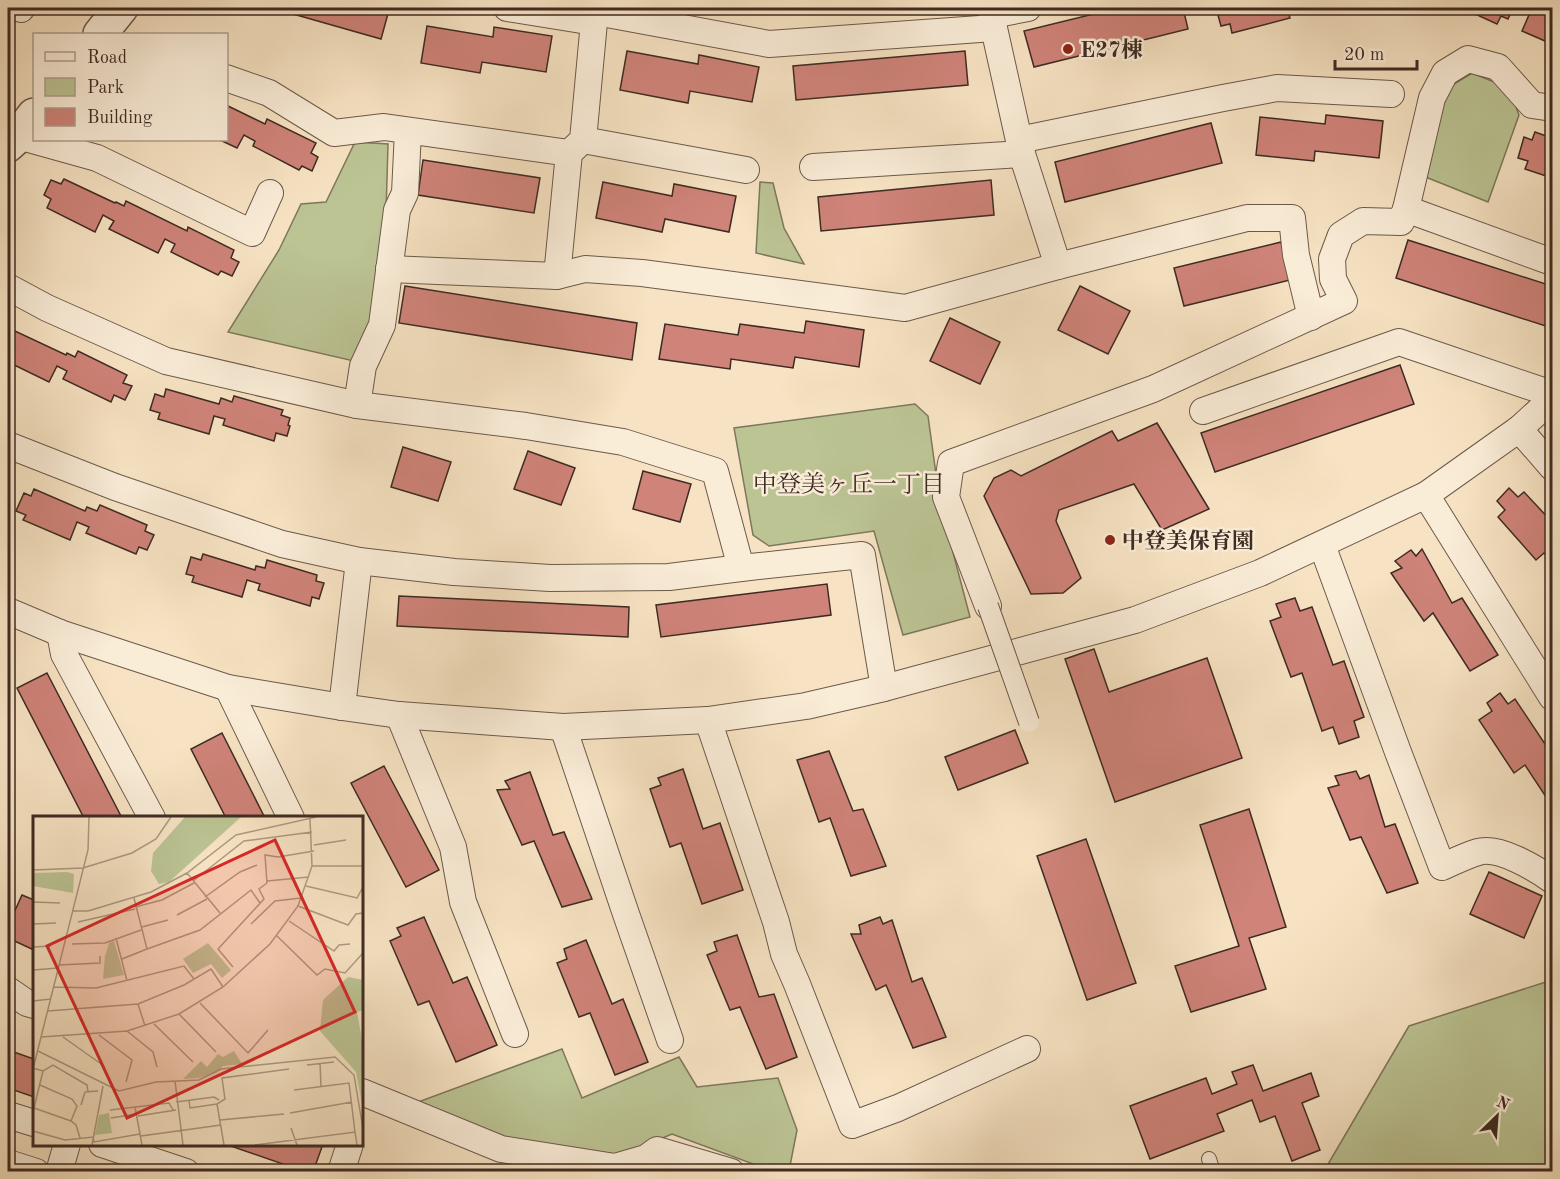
<svg xmlns="http://www.w3.org/2000/svg" width="1560" height="1179" viewBox="0 0 1560 1179" font-family="'Old Standard TT','Noto Serif JP',serif">
<rect width="100%" height="100%" fill="#f7e3c3"/>
<filter id="stains"><feTurbulence type="fractalNoise" baseFrequency=".00333" numOctaves="4"/><feColorMatrix values="0 0 0 0 .2 0 0 0 0 .09 0 0 0 0 .02 0 0 0 .5 -.17"/></filter>
<radialGradient id="worn" r=".72"><stop offset=".6" stop-color="#630" stop-opacity="0"/><stop offset="1" stop-color="#630" stop-opacity=".3"/></radialGradient>
<g fill="#bcc494" stroke="#7d785c" stroke-width="1.5">
<path d="M1472,73L1509,88L1519,115L1488,202L1418,174L1440,100L1454,84Z"/>
<path d="M355,142L388,144L386,214L374,324L358,362L228,332L279,250L301,204L326,202Z"/>
<path d="M760,182L773,183L784,228L804,264L756,253Z"/>
<path d="M915,404L928,416L940,503L970,617L903,635L874,531L769,546L753,535L734,428Z"/>
<path d="M1552,980V1171H1324L1409,1026Z"/>
<path d="M562,1049L582,1098L679,1057L697,1087L778,1078L797,1130L789,1171H772L672,1134L617,1157L505,1140L418,1102Z"/>
</g>
<g fill="#cf8379" stroke="#3e2b23" stroke-width="1.5">
<path d="M272,8H381L389,10L381,39Z"/>
<path d="M1118,8H1183L1188,29L1034,67L1024,31Z"/>
<path d="M1216,8H1287L1290,18L1232,33L1230,24L1221,26Z"/>
<path d="M1462,8H1513L1508,19L1501,16L1497,24Z"/>
<path d="M1532,8H1552V44L1522,31Z"/>
<path d="M427,26L493,37L494,27L552,36L546,72L482,62L480,73L421,63Z"/>
<path d="M627,51L698,64L699,55L759,67L752,102L690,91L688,103L620,90Z"/>
<path d="M965,51L968,85L796,100L793,66Z"/>
<path d="M226,105L265,124L267,119L316,143L311,153L318,157L312,171L302,166L299,170L253,146L255,141L244,135L237,148L220,140H226Z"/>
<path d="M1326,115L1383,121L1379,158L1315,151L1314,161L1256,155L1260,117L1325,124Z"/>
<path d="M1211,123L1222,163L1065,202L1055,162Z"/>
<path d="M1535,132L1552,138V178L1525,169L1528,161L1518,158L1524,137L1532,140Z"/>
<path d="M423,160L540,178L534,213L418,195Z"/>
<path d="M64,179L115,203L116,202L124,206L126,201L187,231L188,227L234,250L231,258L239,262L232,276L221,271L218,275L171,252L175,244L165,239L158,253L109,229L114,221L103,215L95,232L47,208L51,199L44,195L51,180L61,184Z"/>
<path d="M991,180L994,215L821,231L818,197Z"/>
<path d="M603,182L672,196L674,184L736,196L729,232L665,219L662,232L596,218Z"/>
<path d="M1408,240L1552,286V328L1396,278Z"/>
<path d="M1281,242L1290,280L1184,306L1174,268Z"/>
<path d="M405,286L637,323L632,360L399,323Z"/>
<path d="M1080,286L1130,311L1108,354L1058,330Z"/>
<path d="M950,318L1000,342L980,384L930,361Z"/>
<path d="M806,321L864,330L859,367L795,357L793,368L731,359L730,369L659,359L665,324L738,335L740,324L804,333Z"/>
<path d="M8,331L14,334L15,331L66,355L67,353L75,357L78,351L127,375L123,383L132,386L125,400L114,395L111,402L63,379L67,371L57,366L49,382L8,362Z"/>
<path d="M1400,365L1414,404L1215,472L1201,433Z"/>
<path d="M166,389L219,404L221,398L232,402L234,396L283,410L281,415L290,418L288,425L290,426L287,436L276,433L274,441L223,425L225,419L214,416L209,434L158,419L160,413L150,410L155,394L164,397Z"/>
<path d="M1157,423L1209,509L1162,530L1134,484L1059,510L1056,521L1081,578L1063,593L1031,594L984,496L994,478L1011,470L1021,476L1112,431L1118,441Z"/>
<path d="M403,447L451,462L438,501L391,487Z"/>
<path d="M528,451L575,468L561,505L514,489Z"/>
<path d="M643,471L691,484L680,522L633,509Z"/>
<path d="M1509,488L1518,497L1524,492L1552,522V562L1544,553L1536,560L1498,517L1505,510L1497,501Z"/>
<path d="M34,489L85,511L87,507L97,511L100,505L147,525L145,531L154,535L147,550L139,547L136,554L86,533L89,527L77,522L70,540L23,520L26,515L16,511L24,493L31,496Z"/>
<path d="M1422,549L1452,603L1462,598L1498,655L1470,671L1433,613L1424,621L1391,573L1402,568L1395,561L1411,550L1416,556Z"/>
<path d="M203,554L255,570L256,566L265,568L267,560L317,575L316,581L324,583L319,599L312,597L310,606L258,590L260,584L247,580L242,597L192,582L194,576L186,574L191,557L201,560Z"/>
<path d="M827,584L831,615L661,637L656,605Z"/>
<path d="M399,596L629,607L628,637L397,626Z"/>
<path d="M1295,598L1300,611L1312,607L1333,665L1344,661L1364,717L1354,721L1359,737L1339,744L1333,727L1322,731L1302,673L1291,677L1270,621L1281,617L1276,604Z"/>
<path d="M1094,649L1109,692L1207,658L1242,758L1115,802L1065,659Z"/>
<path d="M47,673L122,818H84L17,688Z"/>
<path d="M1500,693L1508,704L1515,699L1549,750L1552,747V806L1525,765L1514,773L1479,720L1492,711L1487,703Z"/>
<path d="M1015,730L1028,763L958,790L945,757Z"/>
<path d="M222,733L265,818H226L191,749Z"/>
<path d="M829,751L853,811L863,809L886,866L851,876L830,818L819,822L797,760Z"/>
<path d="M384,766L439,870L406,887L351,783Z"/>
<path d="M683,769L703,829L720,823L743,890L702,904L681,843L670,847L650,789L661,785L658,778Z"/>
<path d="M1356,771L1360,779L1369,775L1385,827L1395,824L1418,883L1387,893L1361,837L1350,840L1328,788L1339,785L1335,776Z"/>
<path d="M530,772L553,835L564,832L592,899L562,907L534,841L522,845L497,790L510,789L505,781Z"/>
<path d="M1249,809L1286,927L1249,938L1266,989L1191,1012L1175,966L1239,946L1200,825Z"/>
<path d="M1086,839L1136,983L1087,1000L1037,856Z"/>
<path d="M1489,872L1542,896L1524,938L1470,914Z"/>
<path d="M22,895L34,900V950L8,938V926Z"/>
<path d="M424,917L453,983L467,977L497,1045L456,1062L429,1001L418,1005L390,941L401,936L397,928Z"/>
<path d="M880,917L883,924L892,920L912,982L922,978L946,1037L913,1048L886,985L876,990L851,934H861L859,925Z"/>
<path d="M737,935L759,997L774,994L797,1057L766,1069L740,1007L730,1010L707,955L717,951L714,942Z"/>
<path d="M586,940L612,1004L623,999L648,1062L615,1075L590,1013L579,1017L557,963L567,959L564,949Z"/>
<path d="M8,1050L34,1059V1097L8,1088Z"/>
<path d="M1253,1065L1263,1091L1311,1073L1319,1096L1302,1103L1320,1150L1292,1161L1275,1116L1260,1122L1252,1100L1217,1114L1224,1131L1150,1159L1130,1106L1206,1078L1212,1094L1237,1084L1232,1072Z"/>
<path d="M225,1144H323L313,1172H306Z"/>
<path d="M358,1165L377,1172H356Z"/>
</g>
<g fill="none" stroke-linecap="round" stroke-linejoin="round">
<g stroke="#6c594b" stroke-width="16">
<path id="service" d="M1209,1159L1213,1172"/>
</g>
<g stroke="#6c594b" stroke-width="28">
<g id="minor">
<path d="M18,8L21,9"/>
<path d="M507,8L594,22"/>
<path d="M991,8L994,28L1022,154L1058,266"/>
<path d="M596,12L769,44L994,28"/>
<path d="M992,15L1028,8"/>
<path d="M226,78L269,93L334,133L384,127L569,153"/>
<path d="M18,136L97,158L252,233L270,193"/>
<path d="M583,140L746,170"/>
<path d="M1019,140L1223,98L1277,88L1391,94"/>
<path d="M813,167L1022,154"/>
<path d="M1406,209L1552,262"/>
<path d="M389,269L557,276L569,153L583,140L594,22L598,8"/>
<path d="M557,276L585,269L642,273L905,308L1058,266L1247,218H1292L1296,255L1311,317"/>
<path d="M8,287L47,308L166,361L357,405L526,426L623,442L715,471L741,568"/>
<path d="M357,405L363,366L382,325L397,210L405,193L408,131"/>
<path d="M1203,411L1399,342L1552,394"/>
<path d="M1519,429L1552,467"/>
<path d="M8,445L115,487L282,544L359,561L454,572L550,578L669,577L741,568L862,555L884,688"/>
<path d="M1426,495L1552,697"/>
<path d="M1322,545L1398,752L1442,867C1453,862 1465,856 1478,852C1499,846 1535,868 1552,880"/>
<path d="M988,606L946,497L951,463L1153,389L1344,301L1333,279L1332,259L1341,235L1363,221L1401,222L1406,209L1432,98L1445,73L1468,59L1498,67L1532,105L1552,108"/>
<path d="M8,611L60,633L228,688L342,707L399,715L563,727L708,720L806,706L884,688L1135,620L1260,573L1426,495L1519,429L1552,399"/>
<path d="M60,633L64,654L152,818"/>
<path d="M228,688L291,818"/>
<path d="M342,707L359,561"/>
<path d="M399,715L453,847L463,902L515,1034"/>
<path d="M708,720L776,922L784,954L797,984L852,1125L898,1108L1027,1049"/>
<path d="M563,727L626,914L670,1040"/>
<path d="M8,990L27,1003L34,1005"/>
<path d="M362,1092L501,1149L615,1167L646,1158L657,1150L731,1172"/>
<path d="M8,1115L34,1123"/>
<path d="M102,1144L186,1172"/>
<path d="M8,1163L36,1172"/>
<path d="M59,1172L67,1144"/>
<path d="M341,1172L350,1144"/>
</g>
</g>
<g stroke="#6c594b" stroke-width="36">
<g id="tertiary">
<path d="M100,34L121,8"/>
<path d="M8,145L18,136L34,115"/>
</g>
</g>
<use href="#service" stroke="#faedd8" stroke-width="14"/>
<use href="#minor" stroke="#faedd8" stroke-width="26"/>
<use href="#tertiary" stroke="#faedd8" stroke-width="33"/>
<g stroke="#6c594b" stroke-width="22" stroke-linecap="butt">
<path id="pedestrian-bridge" d="M988,606L1029,722"/>
</g>
<use href="#pedestrian-bridge" stroke="#faedd8" stroke-width="20"/>
</g>
<g fill="#8f2418" stroke="#faedd8" stroke-width="2">
<circle cx="1068" cy="49" r="6"/>
<circle cx="1110" cy="540" r="6"/>
</g>
<g text-anchor="middle" stroke-width="5" stroke-linejoin="round" paint-order="stroke">
<g font-size="22" font-weight="bold" fill="#3e2b23" stroke="#faedd8" text-anchor="start">
<text x="1080" y="57">E27棟</text>
<text x="1122" y="548">中登美保育園</text>
</g>
<g font-size="24" fill="#3e2b23" stroke="#faedd8">
<text x="849" y="492">中登美ヶ丘一丁目</text>
</g>
</g>
<g transform="translate(33 816)">
<rect width="330" height="330" fill="#f7e3c3"/>
<path d="M152,1H208L136,66L126,68L118,55L120,37ZM34,56L41,58L40,77L0,70V57ZM81,125L91,159L70,163L72,140L76,127ZM175,127L198,154L189,162L178,148L160,157L150,143ZM315,161L330,164V194L324,196L330,229V293L323,256L287,215L290,184ZM201,235L209,248L190,250L183,257L166,262L150,263L168,245L174,251L185,238L190,241ZM76,297L79,317L62,319L66,299Z" fill="#bcc494"/>
<path fill="none" stroke="#ad9983" stroke-width="1.5" d="M281,29L313,24M279,50H330M0,54L50,52L99,37L123,23L138,1M154,57L187,97M160,65L211,25L279,16M234,65L276,61M273,70L324,82L330,71M172,81L207,56L224,49M0,86L27,87M265,90L315,109L323,98L330,97M102,91L129,84L161,67M39,95H55L118,76L154,57L203,19L283,1M144,99L174,83M256,105L301,135L306,129L317,128M45,106L102,93M0,108L23,107M218,108L242,85L268,82M109,111L135,104M244,120L284,159L292,153L312,157L330,137M83,122L94,165M39,128L72,127L108,114M0,131L18,130M114,133L167,114L218,74L227,87M89,143L114,133L101,82M26,149L67,147V140M200,151L185,133L231,83L226,73L234,67L232,39L245,41L281,35M0,154L25,152M21,171L63,172L151,150L161,163M0,185L18,183M167,187L215,237L235,214M105,188L112,210M15,195L105,188L151,169L178,153L190,171M146,198L183,236M121,208L160,246M94,215L120,236L124,251M66,219L99,244L93,266M8,221L94,215L146,198L190,171L237,128L265,90L279,50L277,3M30,221L71,250M5,235L86,275L123,266L166,264L188,253L302,241L321,259L330,313M287,247L288,271M274,249L301,246M0,252L10,255L20,249L54,269L55,276M0,253L55,34L56,1M142,265L150,329M7,269L39,283L44,290L38,305M261,274L316,267L322,316M156,284L157,292L184,288M143,286L181,281L186,284M48,289L52,276L65,275M102,291L109,329M1,292L38,305L43,309L47,322M77,294L136,287L140,294M0,296L10,255M257,297L319,286M105,300L143,294M78,302L103,298M187,304L251,298M258,312L264,329M0,315L32,324L60,321L61,326L107,318M108,320L188,309M59,329L70,270M191,329L184,288L192,283L189,262L256,253M222,329L322,316L324,329"/>
<path fill="#d62828" fill-opacity="0.15" stroke="#d62828" stroke-width="3" d="M242,24L322,196L94,302L14,130Z"/>
<rect width="330" height="330" fill="none" stroke="#3e2b23" stroke-width="3"/>
</g>
<rect width="1560" height="1179" fill="none" stroke="#f7e3c3" stroke-width="30"/>
<rect x="9" y="9" width="1542" height="1161" fill="none" stroke="#3e2b23" stroke-width="3"/>
<rect x="15" y="15" width="1530" height="1149" fill="none" stroke="#3e2b23" stroke-width="1.5"/>
<rect x="33" y="33" width="195" height="108" fill="#faedd8" stroke="#af9f90" stroke-width="1.5"/>
<rect x="45" y="52" width="30" height="9" fill="#faedd8" stroke="#af9f90" stroke-width="1.5"/>
<text x="87" y="63" font-size="18" fill="#3e2b23">Road</text>
<rect x="45" y="78" width="30" height="18" fill="#bcc494" stroke="#af9f90" stroke-width="1.5"/>
<text x="87" y="93" font-size="18" fill="#3e2b23">Park</text>
<rect x="45" y="108" width="30" height="18" fill="#cf8379" stroke="#af9f90" stroke-width="1.5"/>
<text x="87" y="123" font-size="18" fill="#3e2b23">Building</text>
<g transform="translate(1497 1116) rotate(25)" stroke="#faedd8" stroke-width="4.5" paint-order="stroke">
<path d="M0-4.5L10 22L0 15L-10 22Z" fill="#3e2b23"/>
<text y="-9" font-size="16" font-weight="bold" text-anchor="middle" fill="#3e2b23">N</text>
</g>
<path d="M1335 60v9h82v-9" fill="none" stroke="#3e2b23" stroke-width="3"/>
<text x="1344" y="60" font-size="18" fill="#3e2b23" stroke="#faedd8" stroke-width="4.5" paint-order="stroke">20 m</text>
<rect width="100%" height="100%" filter="url(#stains)"/>
<rect width="100%" height="100%" fill="url(#worn)"/>
</svg>
